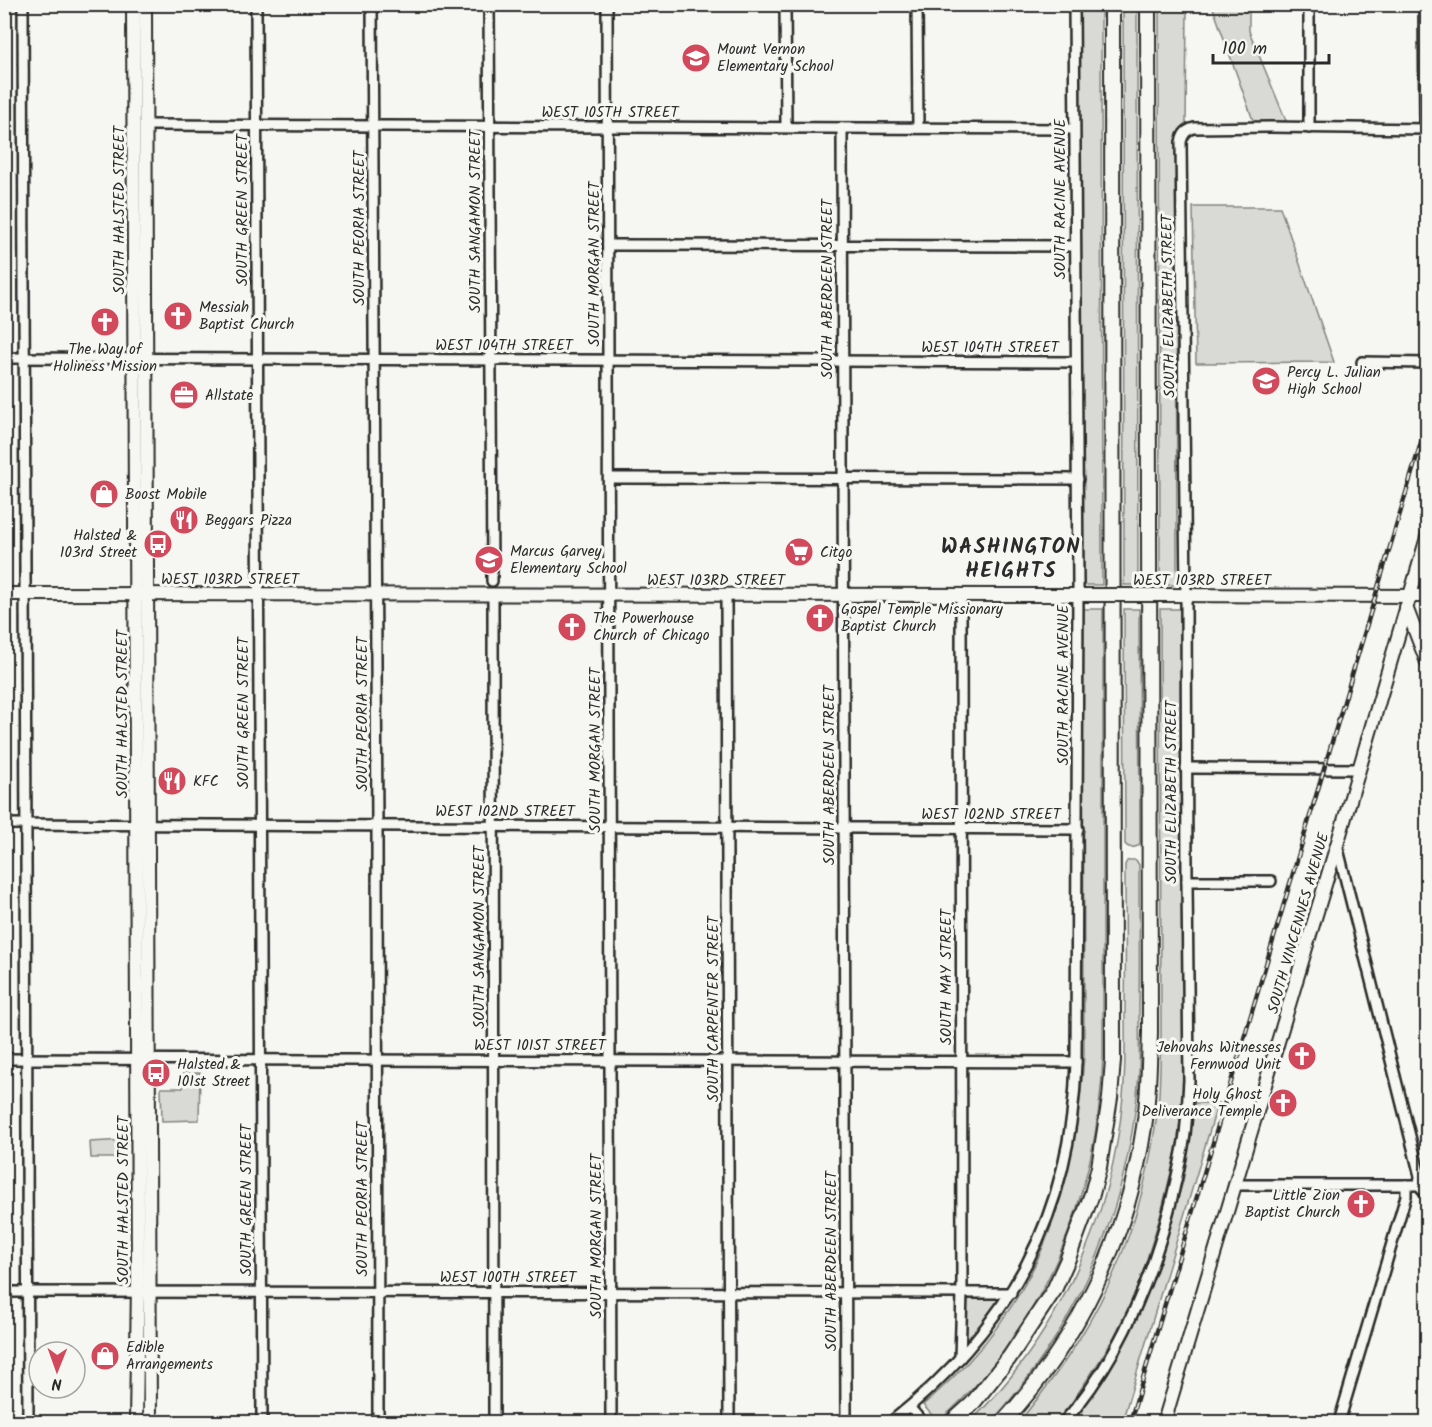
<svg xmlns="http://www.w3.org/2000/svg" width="1432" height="1427" viewBox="0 0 1432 1427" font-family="Kalam,sans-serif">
<rect width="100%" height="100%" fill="#f6f6f2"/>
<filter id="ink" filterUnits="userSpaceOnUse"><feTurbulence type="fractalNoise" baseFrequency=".0167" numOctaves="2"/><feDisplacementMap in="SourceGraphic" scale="12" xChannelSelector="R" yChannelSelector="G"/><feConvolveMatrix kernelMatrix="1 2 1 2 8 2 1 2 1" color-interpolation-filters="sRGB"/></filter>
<g filter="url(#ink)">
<g fill="#d9d9d5" stroke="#828280" stroke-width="1.5">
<path d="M1079,5H1101L1102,585H1083Z"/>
<path d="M1123,5H1137L1138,585H1124Z"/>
<path d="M1159,5H1187L1186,124L1179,131L1176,144L1177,585H1160Z"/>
<path d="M1212,5H1249V31L1287,123H1254Z"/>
<path d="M1193,207H1280L1334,362L1196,363Z"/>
<path d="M1083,609H1103V1057C1098,1195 1044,1330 938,1422L923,1405C939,1391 955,1376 969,1361C1050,1273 1076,1172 1084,1056Z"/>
<path d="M1124,609H1139L1140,843L1138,846C1133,848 1128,848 1125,844Z"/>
<path d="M1160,609H1182L1184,1026L1182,1102L1177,1148L1160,1217L1141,1278L1133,1298L1113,1339L1097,1365L1068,1408L1055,1422H1019C1040,1396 1060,1370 1078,1341C1124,1267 1151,1182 1159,1095C1160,1077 1160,1059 1161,1041Z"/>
<path d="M1130,860H1136L1139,865C1139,912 1140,959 1139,1006C1139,1028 1140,1051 1139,1074C1129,1207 1081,1324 991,1422H970C1057,1337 1113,1218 1123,1096C1126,1066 1125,1036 1125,1006C1126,959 1125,912 1125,865L1127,861Z"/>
<path d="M183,1073H200L199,1120L162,1121L161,1088H183Z"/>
<path d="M1194,1103H1218L1122,1422H1074V1418L1077,1413L1089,1399L1118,1353L1136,1319L1156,1271L1183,1181L1190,1142Z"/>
<path d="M125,1140V1158H91L90,1142Z"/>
<path d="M969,1297L1000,1298H1001V1301L966,1345L965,1299Z"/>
</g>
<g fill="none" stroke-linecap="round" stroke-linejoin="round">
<g stroke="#2b2b2b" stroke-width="14">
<g id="minor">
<path d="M23,4L28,1422"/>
<path d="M256,4L262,1422"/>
<path d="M372,4L377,825L378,1422"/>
<path d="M489,4L492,581"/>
<path d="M607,4L611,1422"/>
<path d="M785,4L786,127"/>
<path d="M917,4L918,128"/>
<path d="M1309,4V128"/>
<path d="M1424,4L1425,129"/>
<path d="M146,125L1074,129"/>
<path d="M842,128L846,1422"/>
<path d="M608,245L1075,246"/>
<path d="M4,358L1076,362"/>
<path d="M1362,362L1428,363"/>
<path d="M609,478L1078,479"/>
<path d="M493,595L494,1422"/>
<path d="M726,595L729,1422"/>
<path d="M1186,768L1359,769"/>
<path d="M4,824L1078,829"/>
<path d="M1337,845L1420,1176L1419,1185L1428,1196"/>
<path d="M1187,881H1271"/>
<path d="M4,1059L1076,1062"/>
<path d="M1236,1185H1428"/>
<path d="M4,1292L1011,1293"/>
<path d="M960,1358L962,1293L961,595"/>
<path d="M910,1408L922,1422"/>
<path d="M891,1422C1010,1327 1072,1215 1076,1062L1078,587L1074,4"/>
<path d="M1064,1422C1119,1360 1151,1281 1171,1202C1176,1180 1182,1157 1185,1134C1187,1116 1188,1098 1189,1080L1187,881L1186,595L1181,142C1183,134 1186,130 1194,128L1270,127L1428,129"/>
<path d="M1339,1422L1406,1196V1185"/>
</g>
</g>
<g stroke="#2b2b2b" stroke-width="16">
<g id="major">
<path d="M133,4L138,1282L136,1422"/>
<path d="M145,4L150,1422"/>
<path d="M4,594L1101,595"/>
<path d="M1161,595L1428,596"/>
<path d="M1406,607L1428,665"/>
<path d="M1164,1422L1339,838L1428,534"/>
</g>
</g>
<g stroke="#2b2b2b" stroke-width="18">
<g id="highway">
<path d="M952,1422L972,1404L1009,1358L1054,1290L1067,1261L1092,1194L1099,1167L1110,1098L1113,1060L1112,4"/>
<path d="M1003,1422C1078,1341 1128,1237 1144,1127C1149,1096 1149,1063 1150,1032L1148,4"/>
</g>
</g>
<use href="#minor" stroke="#f6f6f2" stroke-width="9"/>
<use href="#major" stroke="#f6f6f2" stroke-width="12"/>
<use href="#highway" stroke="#f6f6f2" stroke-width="14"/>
<g stroke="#2b2b2b" stroke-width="4.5">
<path id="rail" d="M1130,1422L1428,419"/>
</g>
<use href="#rail" stroke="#f6f6f2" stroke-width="2" stroke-dasharray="7" stroke-linecap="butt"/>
<g stroke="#2b2b2b" stroke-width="16" stroke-linecap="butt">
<path id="major-bridge" d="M1101,595H1161"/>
</g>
<use href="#major-bridge" stroke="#f6f6f2" stroke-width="12"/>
</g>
</g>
<defs>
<g id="school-disc" transform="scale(1.5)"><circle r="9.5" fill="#d1495b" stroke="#f6f6f2"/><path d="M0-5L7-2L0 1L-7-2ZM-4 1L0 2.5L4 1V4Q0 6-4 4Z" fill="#fff"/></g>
<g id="church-disc" transform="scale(1.5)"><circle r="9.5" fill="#d1495b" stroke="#f6f6f2"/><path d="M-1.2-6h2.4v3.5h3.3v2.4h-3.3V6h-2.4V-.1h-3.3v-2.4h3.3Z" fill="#fff"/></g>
<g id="office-disc" transform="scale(1.5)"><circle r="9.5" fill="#d1495b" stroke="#f6f6f2"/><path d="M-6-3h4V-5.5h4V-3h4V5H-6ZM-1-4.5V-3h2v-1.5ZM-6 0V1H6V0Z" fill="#fff"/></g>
<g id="shop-disc" transform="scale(1.5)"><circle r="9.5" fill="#d1495b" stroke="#f6f6f2"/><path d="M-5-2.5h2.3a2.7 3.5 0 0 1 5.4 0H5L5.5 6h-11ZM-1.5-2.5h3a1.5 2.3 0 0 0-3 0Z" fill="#fff"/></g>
<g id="restaurant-disc" transform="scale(1.5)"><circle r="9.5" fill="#d1495b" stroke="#f6f6f2"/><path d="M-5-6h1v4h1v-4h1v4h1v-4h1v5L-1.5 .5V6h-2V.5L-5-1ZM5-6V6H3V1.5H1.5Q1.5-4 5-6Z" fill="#fff"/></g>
<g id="bus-disc" transform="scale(1.5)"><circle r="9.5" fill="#d1495b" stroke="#f6f6f2"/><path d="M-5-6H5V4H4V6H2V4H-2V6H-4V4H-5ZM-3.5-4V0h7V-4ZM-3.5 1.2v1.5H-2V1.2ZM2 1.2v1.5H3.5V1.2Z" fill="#fff"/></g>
<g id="supermarket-disc" transform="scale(1.5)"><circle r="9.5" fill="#d1495b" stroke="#f6f6f2"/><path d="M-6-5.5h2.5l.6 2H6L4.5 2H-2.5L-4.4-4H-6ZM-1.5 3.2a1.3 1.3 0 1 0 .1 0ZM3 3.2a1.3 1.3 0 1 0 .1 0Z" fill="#fff"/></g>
</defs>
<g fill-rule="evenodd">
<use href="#school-disc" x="696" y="58"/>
<use href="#church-disc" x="178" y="316"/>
<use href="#church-disc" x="105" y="322"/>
<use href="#school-disc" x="1266" y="381"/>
<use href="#office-disc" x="184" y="395"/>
<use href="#shop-disc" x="104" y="494"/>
<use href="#restaurant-disc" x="184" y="520"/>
<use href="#bus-disc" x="158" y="544"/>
<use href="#supermarket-disc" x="799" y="552"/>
<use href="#school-disc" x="489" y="560"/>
<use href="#church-disc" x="820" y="618"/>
<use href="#church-disc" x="572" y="627"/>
<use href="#restaurant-disc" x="172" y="781"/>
<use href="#church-disc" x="1302" y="1056"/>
<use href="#bus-disc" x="156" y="1073"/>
<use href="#church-disc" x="1283" y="1103"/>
<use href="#church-disc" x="1361" y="1204"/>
<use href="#shop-disc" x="105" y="1356"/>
</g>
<g text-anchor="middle" stroke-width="6" stroke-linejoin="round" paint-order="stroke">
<g font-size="15" fill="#2b2b2b" stroke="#f6f6f2" text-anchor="start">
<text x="717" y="54">Mount Vernon<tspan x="717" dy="17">Elementary School</tspan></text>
<text x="199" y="312">Messiah<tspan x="199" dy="17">Baptist Church</tspan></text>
<text x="105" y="354" text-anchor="middle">The Way of<tspan x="105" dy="17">Holiness Mission</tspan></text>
<text x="1287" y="377">Percy L. Julian<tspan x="1287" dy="17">High School</tspan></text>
<text x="205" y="400">Allstate</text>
<text x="125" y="499">Boost Mobile</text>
<text x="205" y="525">Beggars Pizza</text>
<text x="137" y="540" text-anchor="end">Halsted &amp;<tspan x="137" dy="17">103rd Street</tspan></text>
<text x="510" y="556">Marcus Garvey<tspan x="510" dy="17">Elementary School</tspan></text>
<text x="820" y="557">Citgo</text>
<text x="841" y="614">Gospel Temple Missionary<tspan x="841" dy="17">Baptist Church</tspan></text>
<text x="593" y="623">The Powerhouse<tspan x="593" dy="17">Church of Chicago</tspan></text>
<text x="193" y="786">KFC</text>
<text x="1281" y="1052" text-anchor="end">Jehovahs Witnesses<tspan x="1281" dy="17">Fernwood Unit</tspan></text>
<text x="177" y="1069">Halsted &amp;<tspan x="177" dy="17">101st Street</tspan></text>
<text x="1262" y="1099" text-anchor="end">Holy Ghost<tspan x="1262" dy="17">Deliverance Temple</tspan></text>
<text x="1340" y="1200" text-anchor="end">Little Zion<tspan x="1340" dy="17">Baptist Church</tspan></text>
<text x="126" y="1352">Edible<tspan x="126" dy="17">Arrangements</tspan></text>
</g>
<g font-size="15" fill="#2b2b2b" stroke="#f6f6f2">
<text x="610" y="117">WEST 105TH STREET</text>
<text transform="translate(1060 199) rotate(-90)" y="5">SOUTH RACINE AVENUE</text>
<text transform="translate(119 210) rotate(-90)" y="5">SOUTH HALSTED STREET</text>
<text transform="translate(242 210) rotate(-90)" y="5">SOUTH GREEN STREET</text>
<text transform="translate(475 221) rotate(-90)" y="5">SOUTH SANGAMON STREET</text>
<text transform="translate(359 228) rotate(-90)" y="5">SOUTH PEORIA STREET</text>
<text transform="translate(594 264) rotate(-90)" y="5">SOUTH MORGAN STREET</text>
<text transform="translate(827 289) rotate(-90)" y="5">SOUTH ABERDEEN STREET</text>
<text transform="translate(1168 306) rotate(-91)" y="5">SOUTH ELIZABETH STREET</text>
<text x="504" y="350">WEST 104TH STREET</text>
<text x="990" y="352">WEST 104TH STREET</text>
<text x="230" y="584">WEST 103RD STREET</text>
<text x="716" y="585">WEST 103RD STREET</text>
<text x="1202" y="585">WEST 103RD STREET</text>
<text transform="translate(1063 685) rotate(-90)" y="5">SOUTH RACINE AVENUE</text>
<text transform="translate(243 713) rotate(-90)" y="5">SOUTH GREEN STREET</text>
<text transform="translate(122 714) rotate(-90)" y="5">SOUTH HALSTED STREET</text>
<text transform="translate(362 714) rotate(-90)" y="5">SOUTH PEORIA STREET</text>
<text transform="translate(595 750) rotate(-90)" y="5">SOUTH MORGAN STREET</text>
<text transform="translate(829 775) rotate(-90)" y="5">SOUTH ABERDEEN STREET</text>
<text transform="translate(1171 792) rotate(-90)" y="5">SOUTH ELIZABETH STREET</text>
<text x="505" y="816">WEST 102ND STREET</text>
<text x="991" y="819">WEST 102ND STREET</text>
<text transform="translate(1298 923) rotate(-74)" y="5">SOUTH VINCENNES AVENUE</text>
<text transform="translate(479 937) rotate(-90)" y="5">SOUTH SANGAMON STREET</text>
<text transform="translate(946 977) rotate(-90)" y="5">SOUTH MAY STREET</text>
<text transform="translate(713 1009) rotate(-90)" y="5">SOUTH CARPENTER STREET</text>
<text x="540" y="1050">WEST 101ST STREET</text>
<text transform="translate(362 1199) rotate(-90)" y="5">SOUTH PEORIA STREET</text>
<text transform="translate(123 1200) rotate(-90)" y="5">SOUTH HALSTED STREET</text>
<text transform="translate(246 1200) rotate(-90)" y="5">SOUTH GREEN STREET</text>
<text transform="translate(596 1236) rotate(-90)" y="5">SOUTH MORGAN STREET</text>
<text transform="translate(831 1261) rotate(-90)" y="5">SOUTH ABERDEEN STREET</text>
<text x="508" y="1282">WEST 100TH STREET</text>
</g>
<g font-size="21" font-weight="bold" letter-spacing="1.5" fill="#2b2b2b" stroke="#f6f6f2">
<text x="1011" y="553">WASHINGTON<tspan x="1011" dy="24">HEIGHTS</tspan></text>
</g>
</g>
<rect width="1432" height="1427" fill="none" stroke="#f6f6f2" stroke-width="24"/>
<rect x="12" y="12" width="1408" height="1403" fill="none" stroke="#2b2b2b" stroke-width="2" filter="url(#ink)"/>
<g transform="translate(57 1370) rotate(181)"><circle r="28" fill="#f6f6f2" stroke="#a5a5a2" stroke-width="1.5"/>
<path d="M0-4.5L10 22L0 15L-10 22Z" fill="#d1495b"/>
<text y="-9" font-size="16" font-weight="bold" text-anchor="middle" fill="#2b2b2b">N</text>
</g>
<path d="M1213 54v9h116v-9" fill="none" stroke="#2b2b2b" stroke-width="3"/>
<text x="1222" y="54" font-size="18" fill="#2b2b2b" stroke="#f6f6f2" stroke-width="4.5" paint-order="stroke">100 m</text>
</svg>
